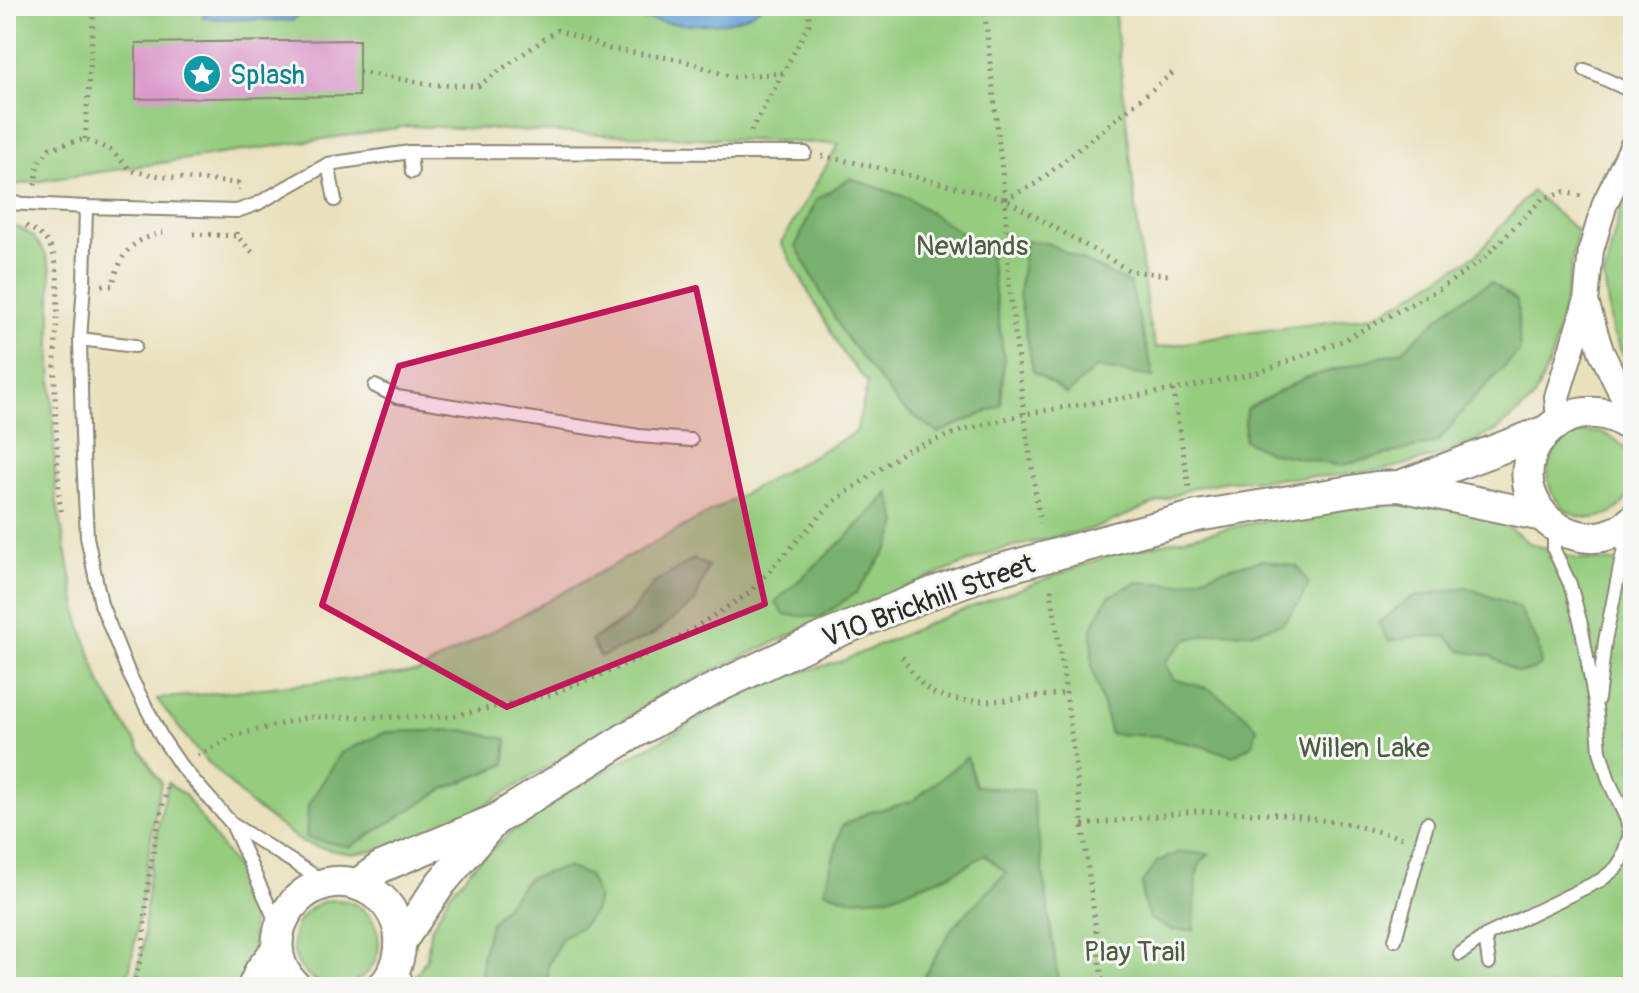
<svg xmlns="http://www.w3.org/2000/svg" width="1639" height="993" viewBox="0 0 1639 993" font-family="Pangolin,sans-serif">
<rect width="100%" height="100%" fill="#f6f6f2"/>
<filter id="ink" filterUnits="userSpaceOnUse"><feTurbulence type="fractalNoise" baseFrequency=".0125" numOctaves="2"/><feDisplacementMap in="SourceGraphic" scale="16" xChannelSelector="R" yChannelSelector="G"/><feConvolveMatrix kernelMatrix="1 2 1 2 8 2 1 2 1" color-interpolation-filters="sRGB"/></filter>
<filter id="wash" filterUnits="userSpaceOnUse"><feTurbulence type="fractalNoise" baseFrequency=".006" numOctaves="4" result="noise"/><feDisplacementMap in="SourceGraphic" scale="32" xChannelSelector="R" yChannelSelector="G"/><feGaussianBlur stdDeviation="1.8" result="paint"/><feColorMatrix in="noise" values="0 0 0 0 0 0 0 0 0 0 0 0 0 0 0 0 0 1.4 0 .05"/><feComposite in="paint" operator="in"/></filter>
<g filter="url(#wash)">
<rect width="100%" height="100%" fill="#e9e1bd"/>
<g fill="#95cc7e" stroke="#607c54" stroke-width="2" fill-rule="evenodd">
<path d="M6,6H1114L1148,320L1156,348L1224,336L1371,316L1400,302L1477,254L1532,191L1577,231L1566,297L1553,353L1543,378L1532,401L1496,431L1445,454L1392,468L1331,476L1227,481L1192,488L1096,528L998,550L820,622L683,684L461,820L410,842L383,849L352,854L331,850L303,843L249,803L197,751L157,699L418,672L856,432L868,383L844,355L781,243L839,144L410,126L6,186ZM1402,351L1469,403L1438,442L1305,378ZM889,493L898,523L776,603L849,535ZM708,566L694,602L651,636L591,640ZM506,739L505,765L444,789L350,847Z"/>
<path d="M1633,171V378L1612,331L1604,278L1618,218Z"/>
<path d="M6,226L20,228L33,236L44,251L51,270V363L56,498L80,623L101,685L161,783C147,851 141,919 126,987H6Z"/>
<circle cx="1591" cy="475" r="43"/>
<path d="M1408,504L1474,511L1506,525L1529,543L1577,559L1633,564V987H408L427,958L430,931L450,893L482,857L512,831L579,785L768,681L842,661L939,619L1110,555L1318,508Z"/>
<path d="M168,783L185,795L239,873L251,903L253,949L242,980L238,987H134L143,947L148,882L157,831Z"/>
<circle cx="336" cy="943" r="43"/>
</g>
<g fill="#78b06d" stroke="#526e4c" stroke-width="2">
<path d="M850,178L908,198L958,231L989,248L1004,359L1001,406L938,433L899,405L842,332L796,246L816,200Z"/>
<path d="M1025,241L1047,243L1130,284L1154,377L1095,368L1067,394L1033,371L1019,294Z"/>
<path d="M1491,282L1517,301L1520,351L1469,403L1438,442L1340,466L1268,452L1244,440L1246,409L1305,378L1402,351L1453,305Z"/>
<path d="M889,493L898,523L889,547L857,592L821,617L785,615L775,602L849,535Z"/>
<path d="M694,559L708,566L695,602L651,636L600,657L591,640L624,621L654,583Z"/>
<path d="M1264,560L1298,567L1308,583L1300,602L1283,623L1250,633L1216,632L1186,640L1165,662L1173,679L1209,689L1239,710L1257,727L1253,744L1233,756L1205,747L1157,736L1111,734L1092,667V628L1108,597L1137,582L1180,584L1231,567Z"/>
<path d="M1466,587L1518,607L1538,644L1541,665L1531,671L1516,672L1491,656L1461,651L1446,636L1414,637L1389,641L1378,623L1411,598Z"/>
<path d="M462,730L507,739L505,764L444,789L350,847L306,838L308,805L341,753L386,732Z"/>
<path d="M967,757L976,786L1032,791L1059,987H918L952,928L1006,873L985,855L951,874L889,897L850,899L824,891L842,826L867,813L913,801Z"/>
<path d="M1180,852L1209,854L1200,864L1196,876L1194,930H1172L1150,919L1143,902L1142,882L1158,861Z"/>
<path d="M566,867L588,875L598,897L595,910L581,927L563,936L548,966V987H481L482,956L490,924L528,878Z"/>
</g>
<g fill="#60a1d3" stroke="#46667f" stroke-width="2">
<path d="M211,6H310L292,21L202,18Z"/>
<path d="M577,6H762C720,42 627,16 577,6Z"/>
</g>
<g id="blocks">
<path fill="#da99cb" d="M359,40V96L136,99V43Z"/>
</g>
</g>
<g filter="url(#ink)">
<use href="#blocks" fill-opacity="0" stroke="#8a8674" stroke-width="2"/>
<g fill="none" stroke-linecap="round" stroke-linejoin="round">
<g stroke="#8a8674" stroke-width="16">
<g id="service">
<path d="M1585,70L1633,92"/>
<path d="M410,152L412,172"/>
<path d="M328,164L335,200"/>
<path d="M6,203L86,207L237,211L257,204L328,164L410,152L805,153"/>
<path d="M86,207L84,284L80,339L82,435L87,537L101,604L129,674L162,738L181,766L232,824L278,926"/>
<path d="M80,339L135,346"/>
<path d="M375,386L397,397L639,436L691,440"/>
<path d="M1598,699L1605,641L1628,528"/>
<path d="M232,824L325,882"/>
<path d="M1485,936L1489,963"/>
<path d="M1395,940L1427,823"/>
<path d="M1460,954L1485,936L1601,880L1616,868L1622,859L1630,834L1627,820L1609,781L1600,751L1597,714L1581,624L1570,584L1554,550V529"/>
<path d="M399,967L410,987"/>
</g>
</g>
<g stroke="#8a8674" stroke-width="28">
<g id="minor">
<path d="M1586,302L1601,351L1626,403L1629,425"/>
<path d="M1559,420L1557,397L1586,302L1591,250L1605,203L1633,145"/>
</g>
</g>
<g stroke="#8a8674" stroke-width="34">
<g id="tertiary">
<path d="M1633,429C1579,382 1500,446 1537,507C1546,522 1559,531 1576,535C1596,541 1618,535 1633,520"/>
<path d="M1400,486L1546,431"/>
<path d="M1104,541L1197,516L1376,487L1400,486L1543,516"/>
<path d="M358,884L381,867L495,820L629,736L707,692L815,641L932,593L991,572"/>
<path d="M401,941L441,883L493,822"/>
<path d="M253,987L260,971L277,949"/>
<path d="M296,987C245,937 309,854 371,891C385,899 395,914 399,930C403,951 397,972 382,987"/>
</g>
</g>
<g stroke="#8a8674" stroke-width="5" stroke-dasharray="2 6" stroke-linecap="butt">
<path d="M984,6L1005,199L1009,281L1024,414L1040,523"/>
<path d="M359,72L435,85L478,86L557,30L610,49L682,60L731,77L783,73L809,24V6"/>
<path d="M751,131L783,73"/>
<path d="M85,139L94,6"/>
<path d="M822,156L871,166L1005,199L1130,271L1168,275"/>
<path d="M35,185L38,164L50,148L85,139L110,150L132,171L166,177L238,183V190"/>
<path d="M1005,199L1037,183L1175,71"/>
<path d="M26,226C37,232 48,239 52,251C63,277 55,332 55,362C54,408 58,453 59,499L62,515"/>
<path d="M237,232V236L255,255"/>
<path d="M193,234L237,236"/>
<path d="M102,285L112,286C123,251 127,243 163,232"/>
<path d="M1173,390L1189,488"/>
<path d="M1051,589L1066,693L1103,987"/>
<path d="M902,657C909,667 916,680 925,687C953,712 1030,697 1066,693"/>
<path d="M198,756L233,736L308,717H449L549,695L610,671L671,643L749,593L832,503L905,451L961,431L1024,414L1173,390L1257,373L1342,341L1441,288L1482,260L1542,199L1564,192L1581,196"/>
<path d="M1083,825L1197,811L1278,814L1349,824L1403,838"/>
<path d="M134,987L143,947L148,882L157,831L168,783"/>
</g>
<use href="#service" stroke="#fff" stroke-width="12"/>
<use href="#minor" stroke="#fff" stroke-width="24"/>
<use href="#tertiary" stroke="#fff" stroke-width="30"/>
<g stroke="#8a8674" stroke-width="34" stroke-linecap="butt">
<path id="tertiary-bridge" d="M991,572L1104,541"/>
</g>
<use href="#tertiary-bridge" stroke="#fff" stroke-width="30"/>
</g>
</g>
<path fill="#c2185b" fill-opacity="0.2" stroke="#c2185b" stroke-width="6" stroke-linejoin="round" d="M696,288L765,604L507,707L322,605L399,366Z"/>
<defs>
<g id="sight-disc" transform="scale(2)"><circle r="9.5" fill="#0f9aa8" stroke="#f6f6f2"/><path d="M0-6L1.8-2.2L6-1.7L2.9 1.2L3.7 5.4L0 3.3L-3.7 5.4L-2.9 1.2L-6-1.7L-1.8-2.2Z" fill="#fff"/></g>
</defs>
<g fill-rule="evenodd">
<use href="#sight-disc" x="202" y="74"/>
</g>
<g text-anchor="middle" stroke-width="6" stroke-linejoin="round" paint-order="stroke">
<g font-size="28" fill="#0d838f" stroke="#f6f6f2" text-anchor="start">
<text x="230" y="84">Splash</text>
</g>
<g font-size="28" fill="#4b5b44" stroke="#f6f6f2">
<text x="972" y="255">Newlands</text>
<text x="1364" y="757">Willen Lake</text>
<text x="1135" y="961">Play Trail</text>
</g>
<g font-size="28" fill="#2b2b2b" stroke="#f6f6f2">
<text transform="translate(928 600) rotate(-20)" y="10">V10 Brickhill Street</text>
</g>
</g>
<rect width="1639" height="993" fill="none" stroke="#f6f6f2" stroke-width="32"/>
</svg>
